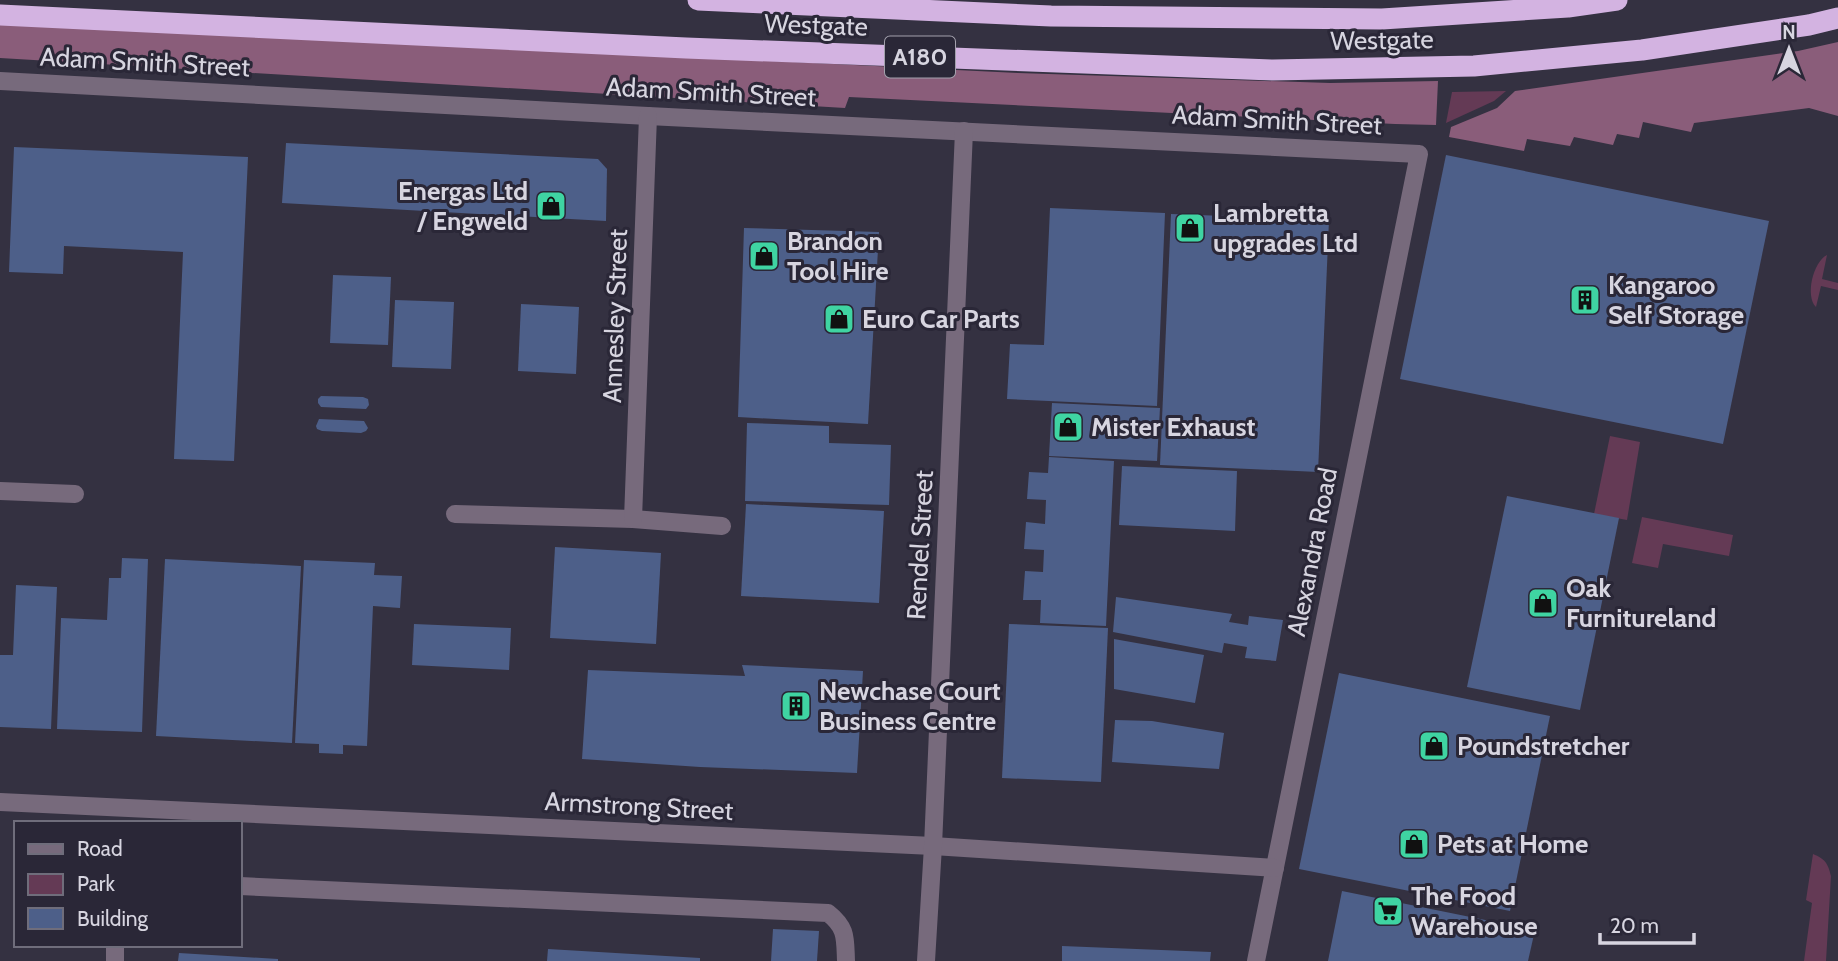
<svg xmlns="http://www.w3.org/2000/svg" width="1838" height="961" viewBox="0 0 1838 961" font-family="Cabin,sans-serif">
<rect width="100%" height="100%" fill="#343141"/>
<g fill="#643a55">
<path d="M1506,91L1494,101L1446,123L1452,92Z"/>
<path d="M1827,255L1822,279L1838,283V290L1821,286L1816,307C1805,296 1813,262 1827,255Z"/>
<path d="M1610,436L1640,442L1627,520L1594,514Z"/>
<path d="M1642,517L1733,535L1729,556L1663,544L1658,568L1632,563Z"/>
<path d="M1813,854C1825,859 1828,863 1831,876L1826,961H1804L1812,903L1806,900Z"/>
</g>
<g fill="#8a5d7a">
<path d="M0,23L1018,73L1330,83L1438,81L1436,125L1395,124L849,97L845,108L0,58Z"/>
<path d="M1838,42V116L1809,108L1694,123L1691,132L1643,122L1639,138L1617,134L1613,145L1574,137L1570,146L1527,139L1524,151L1449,137L1451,127L1497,108L1515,91L1798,51Z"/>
</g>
<g fill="#4d5f89">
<path d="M286,143L598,159L607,169L606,221L282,203Z"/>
<path d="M14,147L248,157L234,461L174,459L183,252L64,246L63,274L9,272Z"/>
<path d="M1446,155L1769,221L1723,444L1400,379Z"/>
<path d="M1050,208L1165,213L1157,406L1007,399L1010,344L1044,345Z"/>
<path d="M1171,214L1329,220L1318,472L1160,465Z"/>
<path d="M744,228L879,232L868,424L738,417Z"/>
<path d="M333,275L391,277L388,345L330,343Z"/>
<path d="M395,300L454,302L451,369L392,367Z"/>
<path d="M521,304L579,307L576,374L518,371Z"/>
<path d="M321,396L363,397L368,399L369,405L366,409L321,407L318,403V399Z"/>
<path d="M1052,403L1160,408L1157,461L1049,456Z"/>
<path d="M319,419L364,421L368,428L366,431L361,433L322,431L317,429L316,426Z"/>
<path d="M747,423L829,426V443L891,445L889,505L745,501Z"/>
<path d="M1049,457L1114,461L1106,626L1040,623L1041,600H1023L1025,571L1043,572L1044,550L1024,549L1026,522L1045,524L1046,500L1027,499L1029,472L1048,473Z"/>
<path d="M1122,466L1237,471L1235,531L1119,525Z"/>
<path d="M1507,496L1619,518L1580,710L1467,687Z"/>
<path d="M746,504L884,511L879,603L741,596Z"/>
<path d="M555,547L661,553L656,644L550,638Z"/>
<path d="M122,558L148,559L142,732L57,729L61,618L107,620L109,578H121Z"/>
<path d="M165,559L301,566L292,743L156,736Z"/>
<path d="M304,560L375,563L374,575L402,576L400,608L373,606L367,746L343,745V754L319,753V744L295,743Z"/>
<path d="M16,585L57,587L51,729L0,727V655H13Z"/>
<path d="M1116,597L1232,614L1229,622L1248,625L1249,616L1283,620L1276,661L1245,658L1247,647L1224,643L1222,653L1113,632Z"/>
<path d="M414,624L511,628L509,670L412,665Z"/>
<path d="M1009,624L1108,628L1101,782L1002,778Z"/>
<path d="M1114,639L1204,655L1195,703L1114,689Z"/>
<path d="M742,665L863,671L857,773L700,767L582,759L588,670L745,676Z"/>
<path d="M1339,673L1550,716L1510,911L1299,869Z"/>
<path d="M1115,720L1152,721L1224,733L1219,769L1112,762Z"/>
<path d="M1342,891L1535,930L1528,961H1328Z"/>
<path d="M773,929L819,931L817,961H771Z"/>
<path d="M1062,946L1211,952L1210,961H1062Z"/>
<path d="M548,949L700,958V961H547Z"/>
<path d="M179,953L278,959V961H178Z"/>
</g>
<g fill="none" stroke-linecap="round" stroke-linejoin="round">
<g stroke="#776a7c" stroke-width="18">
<path d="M0,81L648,116L1419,154L1256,961"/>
<path d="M0,491L75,494"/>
<path d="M455,514L633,519L722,526"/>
<path d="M633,519L648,116"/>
<path d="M0,802L933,846L1275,868"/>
<path d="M240,886L828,913C847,928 845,938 846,961"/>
<path d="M115,961V945"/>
<path d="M926,961L933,846L964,131"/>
</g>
<g stroke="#d3b3e1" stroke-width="21">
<path d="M698,0L1051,16L1382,19L1568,7L1617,0"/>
<path d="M0,15L686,48L1273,70L1474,66L1642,50L1809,25L1838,18"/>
</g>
</g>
<defs>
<g id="shop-square" transform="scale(1.575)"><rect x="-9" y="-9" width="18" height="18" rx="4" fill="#3fd4a2" stroke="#2a2737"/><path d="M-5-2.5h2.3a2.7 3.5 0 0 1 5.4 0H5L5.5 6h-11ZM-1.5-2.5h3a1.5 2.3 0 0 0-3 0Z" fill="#111"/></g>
<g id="building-square" transform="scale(1.575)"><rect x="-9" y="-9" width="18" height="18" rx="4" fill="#3fd4a2" stroke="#2a2737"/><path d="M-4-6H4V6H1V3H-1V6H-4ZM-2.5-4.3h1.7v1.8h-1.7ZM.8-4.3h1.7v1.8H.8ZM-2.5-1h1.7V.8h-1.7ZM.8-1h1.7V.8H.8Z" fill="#111"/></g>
<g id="supermarket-square" transform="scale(1.575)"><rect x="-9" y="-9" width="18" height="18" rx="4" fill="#3fd4a2" stroke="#2a2737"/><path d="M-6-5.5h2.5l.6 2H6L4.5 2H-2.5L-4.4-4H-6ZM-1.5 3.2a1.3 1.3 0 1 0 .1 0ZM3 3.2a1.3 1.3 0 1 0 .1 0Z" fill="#111"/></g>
</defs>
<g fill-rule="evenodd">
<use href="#shop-square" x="551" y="206"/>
<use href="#shop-square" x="1190" y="228"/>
<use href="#shop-square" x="764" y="256"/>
<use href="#building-square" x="1585" y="300"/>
<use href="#shop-square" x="839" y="319"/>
<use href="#shop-square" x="1068" y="427"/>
<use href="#shop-square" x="1543" y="603"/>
<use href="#building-square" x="796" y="706"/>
<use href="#shop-square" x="1434" y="746"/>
<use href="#shop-square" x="1414" y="844"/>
<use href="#supermarket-square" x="1388" y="911"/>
</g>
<g text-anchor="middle" stroke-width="6" stroke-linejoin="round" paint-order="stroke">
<rect fill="#2a2737" stroke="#a3a1ad" stroke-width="2" x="885" y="36.5" width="70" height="41" rx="5"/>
<g font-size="24" font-weight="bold" fill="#d7d5e0">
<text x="920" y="65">A180</text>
</g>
<g font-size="26" fill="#d7d5e0" stroke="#2a2737">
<text transform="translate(816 25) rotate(2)" y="9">Westgate</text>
<text transform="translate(1382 40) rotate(-1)" y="9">Westgate</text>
<text transform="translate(145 62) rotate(3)" y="9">Adam Smith Street</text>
<text transform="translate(711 92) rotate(3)" y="9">Adam Smith Street</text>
<text transform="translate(1277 120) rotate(3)" y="9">Adam Smith Street</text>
<text transform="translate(615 316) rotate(-88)" y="9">Annesley Street</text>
<text transform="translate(920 545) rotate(-87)" y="9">Rendel Street</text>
<text transform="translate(1312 552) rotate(-79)" y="9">Alexandra Road</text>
<text transform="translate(639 806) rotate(3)" y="9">Armstrong Street</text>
</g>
<g font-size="26" font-weight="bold" fill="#d7d5e0" stroke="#2a2737" text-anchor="start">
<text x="528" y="200" text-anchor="end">Energas Ltd<tspan x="528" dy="30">/ Engweld</tspan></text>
<text x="1213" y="222">Lambretta<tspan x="1213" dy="30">upgrades Ltd</tspan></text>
<text x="787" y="250">Brandon<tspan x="787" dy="30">Tool Hire</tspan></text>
<text x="1608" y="294">Kangaroo<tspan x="1608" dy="30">Self Storage</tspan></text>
<text x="862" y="328">Euro Car Parts</text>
<text x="1091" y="436">Mister Exhaust</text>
<text x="1566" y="597">Oak<tspan x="1566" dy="30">Furnitureland</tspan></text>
<text x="819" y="700">Newchase Court<tspan x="819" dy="30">Business Centre</tspan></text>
<text x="1457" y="755">Poundstretcher</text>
<text x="1437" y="853">Pets at Home</text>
<text x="1411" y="905">The Food<tspan x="1411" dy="30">Warehouse</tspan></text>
</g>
</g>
<rect x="14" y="821" width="228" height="126" fill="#2a2737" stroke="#6f6d7b" stroke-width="2"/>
<rect x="28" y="844" width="35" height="10" fill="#776a7c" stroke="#6f6d7b" stroke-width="2"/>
<text x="77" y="856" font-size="21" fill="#d7d5e0">Road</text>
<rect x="28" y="874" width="35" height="21" fill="#643a55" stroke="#6f6d7b" stroke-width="2"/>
<text x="77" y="891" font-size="21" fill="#d7d5e0">Park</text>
<rect x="28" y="908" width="35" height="21" fill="#4d5f89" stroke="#6f6d7b" stroke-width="2"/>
<text x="77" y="926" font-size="21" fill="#d7d5e0">Building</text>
<g transform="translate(1789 49)" stroke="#2a2737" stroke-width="5" paint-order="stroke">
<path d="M0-5L12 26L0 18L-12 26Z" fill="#d7d5e0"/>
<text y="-10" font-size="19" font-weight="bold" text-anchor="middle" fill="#d7d5e0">N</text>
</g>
<path d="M1600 933v10h94v-10" fill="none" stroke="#d7d5e0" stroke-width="3.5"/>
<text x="1610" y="933" font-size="21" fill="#d7d5e0" stroke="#2a2737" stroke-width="5" paint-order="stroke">20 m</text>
</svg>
